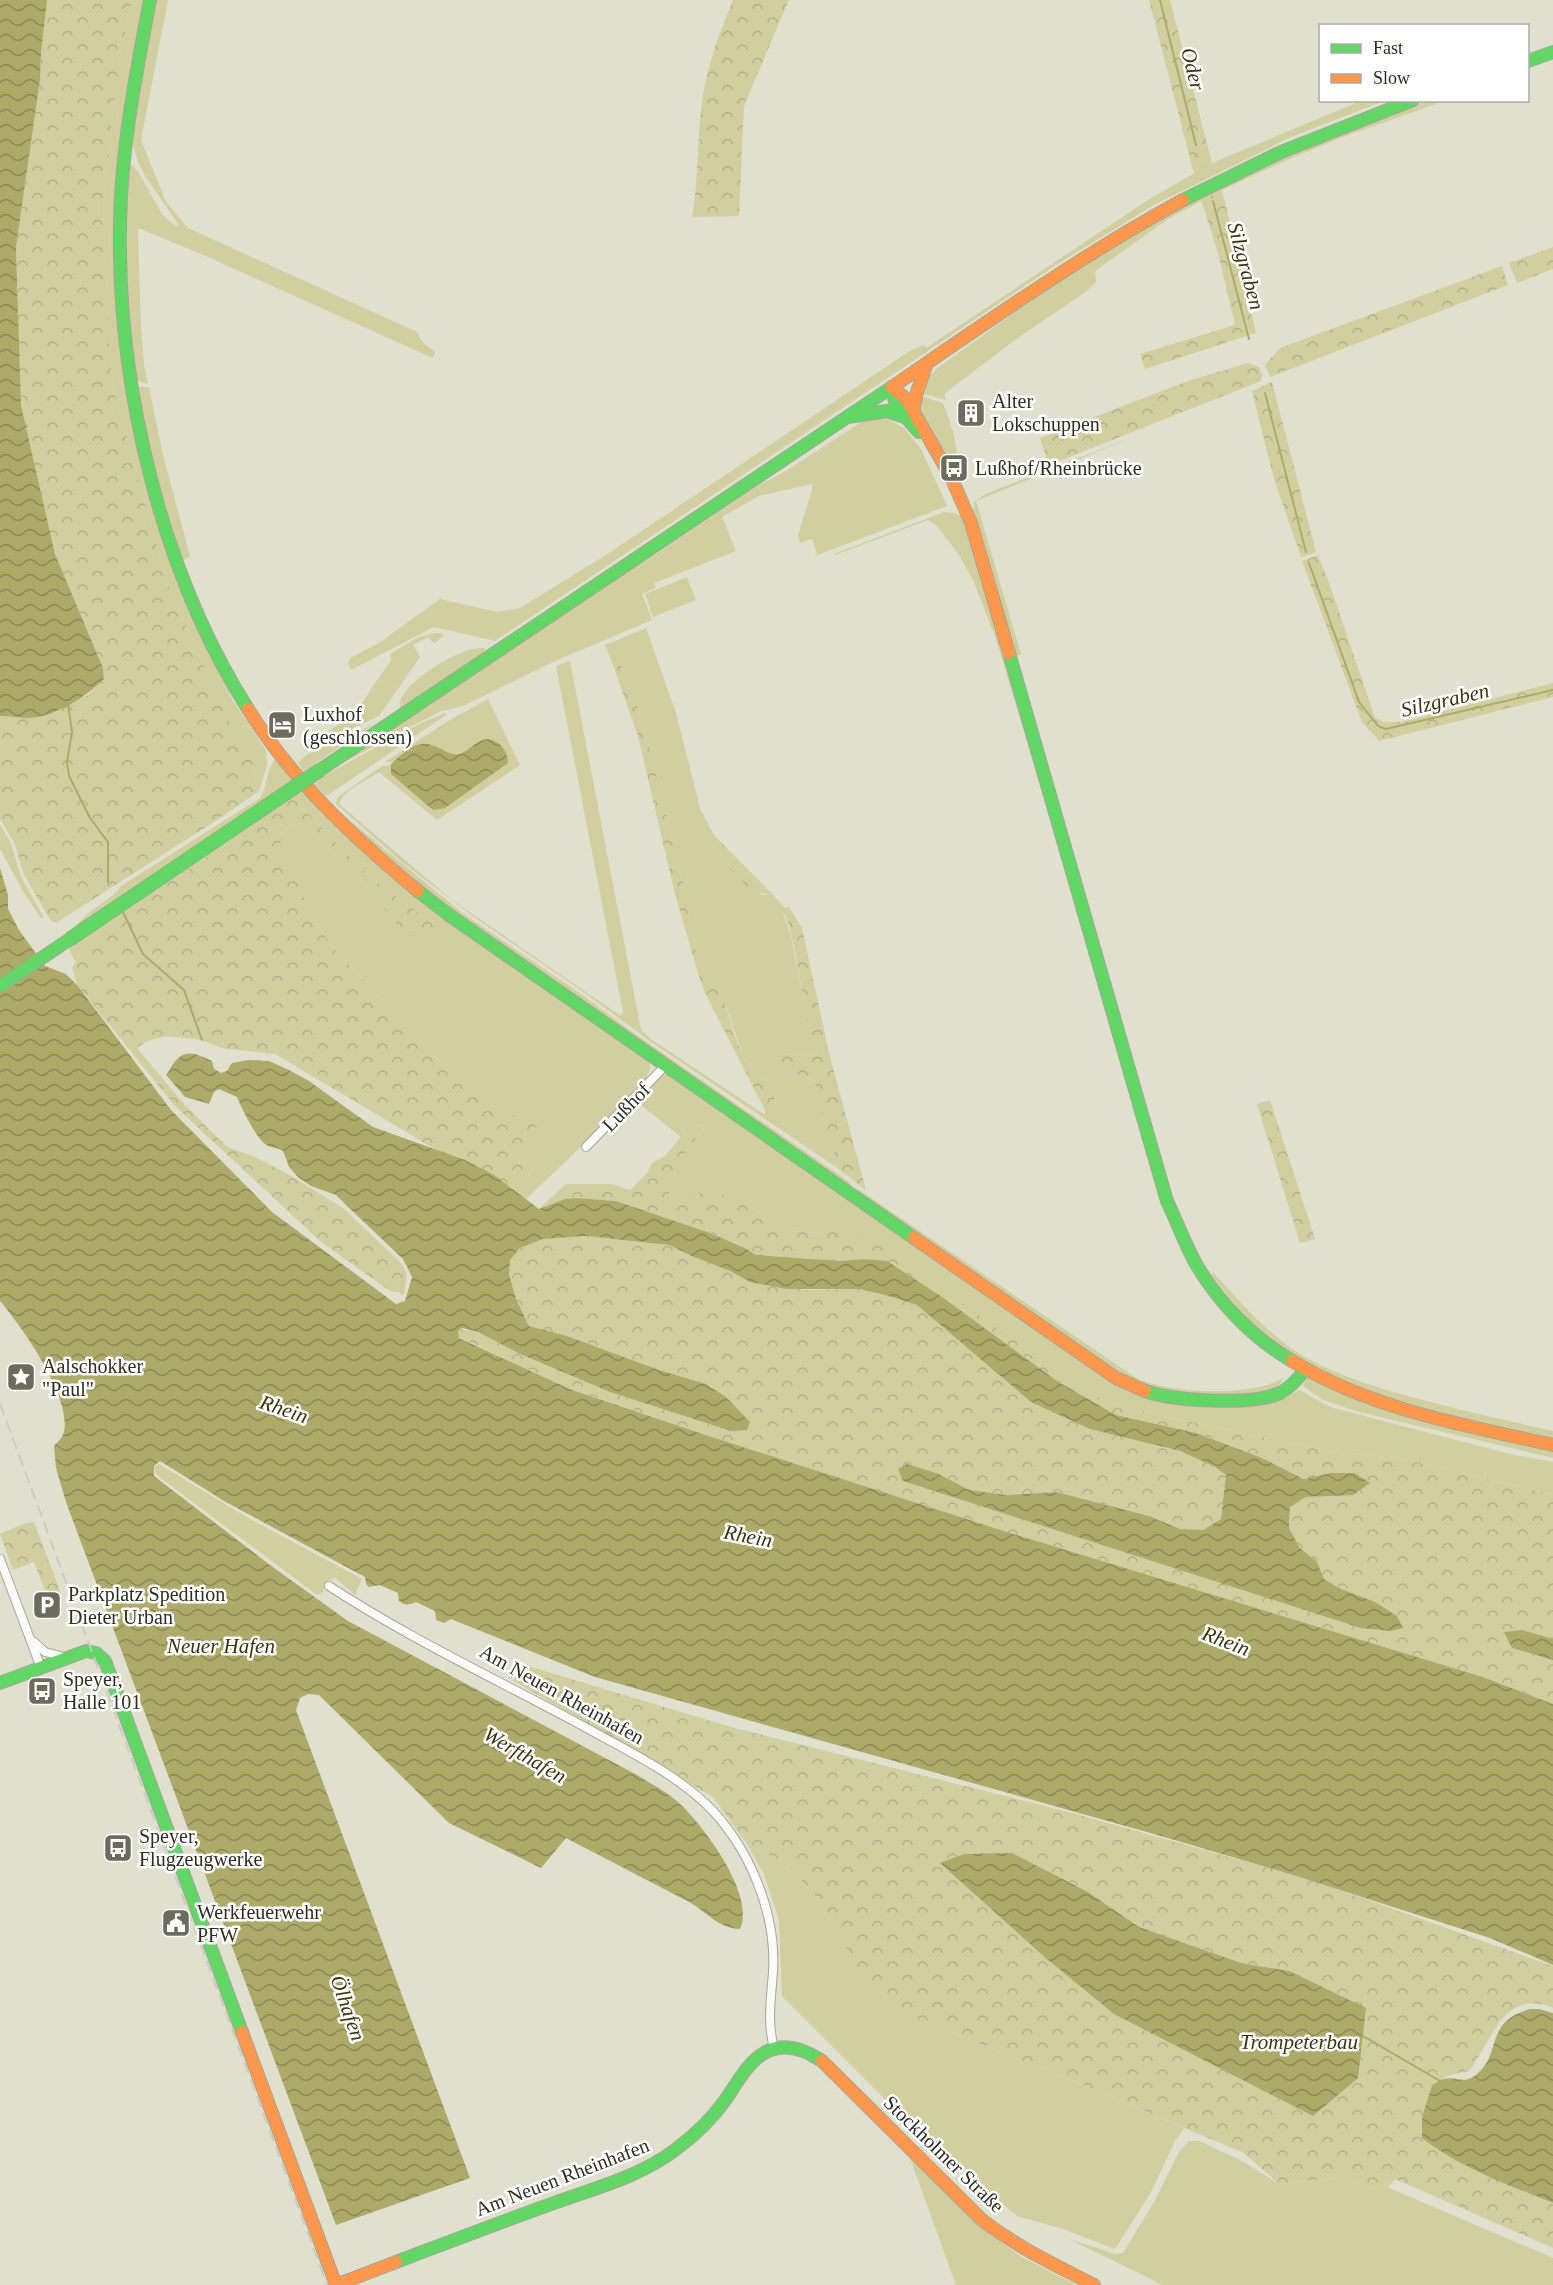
<svg xmlns="http://www.w3.org/2000/svg" width="1553" height="2285" viewBox="0 0 1553 2285" font-family="Georgia,serif">
<defs>
<pattern id="forest-crowns" width="20" height="18" patternUnits="userSpaceOnUse" patternTransform="scale(1.5)"><rect width="20" height="18" fill="#d1cea0"/><path d="M2 6a3 3 0 1 1 6 0M12 15a3 3 0 1 1 6 0" fill="none" stroke="#b4b18a"/></pattern>
<pattern id="water-waves" width="16" height="10" patternUnits="userSpaceOnUse" patternTransform="scale(1.5)"><rect width="16" height="10" fill="#aeaa6a"/><path d="M0 5q4-4 8 0t8 0" fill="none" stroke="#8e8b57"/></pattern>
</defs>
<rect width="100%" height="100%" fill="#e0e0ce"/>
<g fill="#d1cea0">
<path d="M132,0H145L126,111L125,367L193,613L233,701L266,750L267,766L259,791L255,780L252,759L235,734L168,586L115,394L110,359L103,206L118,66Z"/>
<path d="M154,0H168L141,140L166,202L188,228L417,332L422,342L435,352L433,358L201,254L138,228L141,328L144,364L148,384L136,380L129,337L125,237L129,166L132,165L139,173L162,214L175,226L179,225L145,176L138,162L131,138Z"/>
<path d="M1361,101H1384L1291,137L1154,205L1056,265L495,641L434,627L351,670L348,663L350,658L379,643L440,599L497,612L520,608L606,555L910,351L924,345L926,348L1148,200L1212,163Z"/>
<path d="M1428,101H1444L1343,137L1285,161L1222,190L1168,219L1095,271L1096,282L1088,290L1015,340L944,394L950,409L946,400L918,392L928,377L939,367C1012,315 1086,258 1166,215C1249,170 1338,131 1428,101Z"/>
<path d="M142,386L149,388L163,455L190,556L183,561L154,466L136,388Z"/>
<path d="M923,397L943,403L954,435L957,453L949,458C937,438 921,422 917,398Z"/>
<path d="M884,417L904,428L921,449L947,506L812,557L817,554L812,539L800,543L798,535L812,490V484L759,496L722,517L736,551L654,583L656,588L642,594L652,620L555,661L463,706L439,712L333,768L580,601L655,555L756,487L789,469L863,421Z"/>
<path d="M1136,436L976,501L1021,654L1016,656L973,512L974,502L985,494Z"/>
<path d="M944,512L955,513L963,517L1041,788L996,639L974,582L959,555L936,525L928,520L835,555L834,554Z"/>
<path d="M687,577L696,600L653,617L645,594Z"/>
<path d="M646,628L676,713L700,808L714,835L707,845L761,895L772,894L785,908L782,909L791,936L808,1023L817,1050L814,1055C800,1059 793,1050 776,1057L793,1076L804,1075L815,1083L821,1112L833,1143L836,1167L647,1039L585,993L474,917L402,862L336,804L338,797L382,766L399,765L396,762H385L448,721L488,699L520,765L437,820L379,772C368,780 343,790 339,804L452,900L621,1016L623,1012L556,666L570,661L641,1030L652,1040L774,1121L776,1099L768,1081L751,1069L743,1056L719,986L706,979L694,942L683,883L647,739L635,699L619,661L612,662L605,645Z"/>
<path d="M433,633H442L444,636L434,643L428,637L413,645L420,657L379,716L312,748L323,735L355,713L391,660L390,654L417,638Z"/>
<path d="M479,648H484L486,652L400,709C400,705 400,699 403,695C415,676 457,650 479,648Z"/>
<path d="M446,713V715L328,795H325L315,784L327,774L421,723Z"/>
<path d="M374,724L304,771L298,763L306,755Z"/>
<path d="M276,759L354,841L650,1061V1070L646,1079L584,1144L526,1199L513,1189L529,1178L527,1166L514,1159L504,1143L536,1126L491,1105L451,1074L338,953C310,920 295,877 277,838L292,825L297,824L349,866L404,933L433,924L366,874L293,798L99,929L85,944L75,962C64,938 65,940 81,920C93,907 113,899 121,886L260,798C268,786 266,768 276,759Z"/>
<path d="M336,809L461,912L578,992L641,1038L851,1183L852,1191L451,912L384,857Z"/>
<path d="M0,825L10,841L21,877L44,918H41L24,893L0,849Z"/>
<path d="M663,1075H670L1136,1392L1275,1401L1286,1398L1299,1390L1330,1407L1510,1454L1553,1462V1495L1400,1458L1336,1453L1140,1411L1102,1400L823,1233L788,1231L776,1219L710,1189L683,1202L671,1197L665,1185L671,1172L705,1127L692,1123L681,1137L636,1101L658,1077Z"/>
<path d="M858,1189L1138,1379C1170,1393 1256,1398 1284,1377C1281,1385 1275,1389 1268,1392L1197,1398L1136,1385L857,1194Z"/>
<path d="M1213,1272C1237,1299 1260,1325 1288,1346C1320,1369 1360,1382 1397,1393C1449,1408 1501,1419 1553,1431V1458L1359,1412L1323,1400L1303,1386L1311,1370C1270,1344 1240,1315 1212,1275Z"/>
<path d="M159,1464L250,1519L362,1579L355,1595L335,1578L327,1581L323,1592L317,1595L158,1476L155,1472V1467Z"/>
<path d="M747,1844L786,1863L821,1902L864,1981L909,2016L1040,2067L1184,2128L1175,2141L1150,2194L1115,2249L1063,2229L1017,2216L925,2139L782,1996L779,1920L764,1874Z"/>
<path d="M1189,2141H1199L1242,2161L1279,2184L1343,2177L1382,2193L1387,2187L1553,2258V2285H1163L1069,2239L1115,2254L1123,2253L1154,2202L1180,2150Z"/>
<path d="M910,2158L989,2234L1020,2256L1076,2285H956Z"/>
</g>
<g fill="url(#forest-crowns)" fill-rule="evenodd">
<path d="M47,0H132L118,66L103,206L110,359L115,394L168,586L235,734L252,759L255,780L259,791L223,816L56,923L51,921L24,875L14,842L0,819V716L30,718L57,712L68,704L88,695L104,679L103,668L55,554L21,405L16,247L40,80L41,53Z"/>
<path d="M733,0H789L744,106L739,216L692,217C700,173 696,127 705,84C711,55 722,27 733,0Z"/>
<path d="M1149,0H1170L1212,163L1194,174Z"/>
<path d="M1222,190L1256,333L1145,369L1140,354L1235,325L1218,253L1201,200Z"/>
<path d="M1553,247V269L1517,283L1509,263Z"/>
<path d="M1502,266L1508,285L1270,377L1265,365L1280,348Z"/>
<path d="M1248,363L1259,367L1262,375L1261,381L1049,465L1040,438L1188,381Z"/>
<path d="M1272,382L1316,552L1301,557L1274,479L1252,391Z"/>
<path d="M1318,555L1331,588L1375,718L1384,722H1402L1553,683V697L1379,741L1362,722L1302,561Z"/>
<path d="M619,661L635,699L647,739L683,883L694,942L706,979L719,986C727,1009 733,1034 743,1056C749,1068 755,1071 765,1079C777,1088 777,1108 774,1122L765,1115V1110L705,993L697,970L675,894L638,736L612,662Z"/>
<path d="M293,798L366,874L433,924L434,930L411,936L404,933L349,866L297,824L291,825L278,837C295,877 310,920 338,953L451,1074L491,1105L537,1126L524,1143L504,1144L514,1159L527,1166L529,1178L513,1189C490,1172 466,1161 438,1151L275,1054L221,1048L202,1040L166,1036L147,1041L137,1048L184,1104L227,1147L253,1156L288,1174L343,1208L401,1263L407,1274L404,1294L401,1295L399,1292H393L384,1287L320,1241L175,1106L77,985L72,968L85,944L99,929Z"/>
<path d="M714,835L772,894L753,893L707,845Z"/>
<path d="M789,907L802,928L829,1053L866,1190L836,1167L833,1143L821,1112L815,1083L805,1075L788,1076L776,1056C793,1051 801,1059 814,1055L817,1050C814,1041 810,1032 808,1023C801,999 795,924 781,909Z"/>
<path d="M1270,1100L1315,1239L1300,1243L1257,1104Z"/>
<path d="M692,1123L705,1127L671,1172L665,1185L671,1197L683,1201L710,1189L776,1219L788,1231L823,1233L830,1227L881,1245L1068,1379L1102,1400L1140,1411L1336,1453L1400,1458L1553,1495V1639L1543,1637L1512,1648L1553,1660V1704L1483,1677L1010,1533L706,1435L572,1390L459,1337L458,1331L459,1329L478,1332L518,1353L610,1392L731,1431L747,1430L749,1421L706,1384L659,1370L567,1336L529,1326L516,1299L509,1274L510,1260L520,1248L543,1239L585,1236L669,1245L694,1257L730,1271L750,1282L806,1290L859,1289L885,1295L917,1305L1031,1402L1157,1446L1180,1451L1215,1467L1226,1475L1221,1519L1203,1530L1180,1529L1149,1516L1056,1492L1006,1495L969,1490L939,1474L903,1481L1375,1602L1339,1588L1324,1579L1317,1562L1300,1548L1289,1528L1290,1507L1306,1497H1314L1369,1483L1355,1473H1331L1305,1479L1262,1458L1196,1433L1116,1415L1057,1381L942,1297L887,1261L863,1259L841,1261L756,1255L745,1248L710,1233L616,1201L575,1198L565,1199L539,1209L566,1184H612L630,1190L647,1173L652,1163L665,1156Z"/>
<path d="M34,1522L60,1591L47,1596L34,1562L13,1570L0,1534L23,1524Z"/>
<path d="M521,1664L731,1727L1076,1814L1293,1875L1351,1894L1553,1966V2008C1503,1987 1492,2042 1469,2071L1449,2075L1432,2085L1422,2117V2138L1492,2178L1553,2203V2248L1395,2179L1382,2193L1343,2177L1279,2184L1244,2153L1040,2067L909,2016L864,1981L821,1902L786,1863L747,1844L713,1797L514,1681ZM1012,1853L1088,1892L1139,1927L1241,1963L1289,1971L1313,2116Z"/>
</g>
<g fill="url(#water-waves)">
<path d="M0,0H47L41,53L40,80L16,247L21,405L55,554L103,668L104,679C86,697 55,717 29,718C19,718 9,716 0,716Z"/>
<path d="M488,739C501,742 507,750 508,763L445,808L433,810L391,774V764C411,746 419,736 445,751C449,753 454,755 459,754C470,751 475,740 488,739Z"/>
<path d="M0,868L8,895V909L19,930L45,966L66,974L77,985L171,1110L272,1212L396,1304L405,1301L412,1277L403,1259L344,1203L336,1195L311,1186L299,1178L289,1167L283,1151C277,1147 270,1148 265,1144C255,1136 242,1109 237,1097L219,1089L214,1092L209,1104L185,1097L166,1075C168,1072 170,1070 171,1067C183,1048 193,1052 212,1061L214,1069L221,1073L227,1071L232,1063L249,1060L269,1061L289,1070L309,1081L373,1127L465,1160L494,1175L539,1209L565,1199L575,1198L616,1201L710,1233L745,1248L756,1255L841,1261L863,1259L887,1261L942,1297L1057,1381L1116,1415L1196,1433L1262,1458L1304,1479L1331,1473H1355L1370,1483L1353,1495L1306,1497L1290,1507L1289,1528L1300,1548L1317,1562L1324,1579L1339,1588L1375,1602L1397,1616L1403,1628L1391,1631L1361,1628L903,1481L898,1469L907,1464L939,1474L969,1490L1006,1495L1056,1492L1149,1516L1180,1529L1203,1530L1221,1519L1226,1475L1215,1467L1180,1451L1090,1429L1031,1402L917,1305L885,1295L859,1289H787L750,1282L730,1271L694,1257L669,1245L586,1236L543,1239L520,1248L510,1260L509,1274L516,1299L529,1326L567,1336L659,1370L706,1384L726,1397L750,1422L747,1430L731,1431L610,1392L518,1353L478,1332L462,1328L458,1331L459,1338L572,1390L706,1435L1010,1533L1483,1677L1553,1704V1965L1490,1938L1293,1875L1154,1834L595,1677L451,1619L444,1623L436,1620L435,1611L416,1602C409,1605 405,1606 399,1601L398,1593L380,1585L369,1587L366,1584L365,1577L224,1501L160,1461L154,1466V1476L270,1565L348,1621L637,1775C653,1785 673,1795 686,1810C708,1833 755,1896 740,1929C718,1928 709,1914 691,1903L566,1838L541,1868L449,1823L319,1695L308,1694L300,1698L296,1710L470,2178L336,2225L66,1502L56,1468L54,1446C58,1441 62,1439 64,1432C72,1397 22,1327 0,1301Z"/>
<path d="M1522,1630L1553,1639V1660L1512,1648L1504,1632Z"/>
<path d="M1012,1853L1088,1892L1139,1927L1241,1963L1289,1971L1366,2008L1358,2078L1313,2116L1114,2014L1047,1959L940,1863L964,1854Z"/>
<path d="M1530,2009H1539L1553,2013V2203C1509,2185 1460,2168 1422,2138V2117L1432,2085C1435,2084 1440,2079 1444,2079C1457,2076 1462,2085 1476,2075C1503,2054 1483,2022 1530,2009Z"/>
</g>
<g fill="none" stroke-linecap="round" stroke-linejoin="round">
<g stroke="#aeaa6a" stroke-width="2">
<path d="M1160,0L1196,145"/>
<path d="M1213,201L1249,339"/>
<path d="M1265,393L1306,552"/>
<path d="M1309,563L1359,702L1378,726L1386,729L1553,690"/>
<path d="M68,704L72,732L67,762L69,776L90,818L108,842V882"/>
<path d="M122,910L143,954L184,990L202,1040"/>
<path d="M1363,2036L1440,2081"/>
</g>
<g stroke="#a6a698" stroke-width="10">
<g id="street">
<path d="M586,1147L665,1066"/>
<path d="M0,1559L41,1668"/>
<path d="M329,1586C410,1639 498,1680 583,1726C624,1749 671,1771 706,1804C727,1824 745,1852 756,1879C768,1908 775,1940 773,1972C771,1999 767,2022 774,2048"/>
<path d="M34,1642L45,1652L64,1657"/>
</g>
</g>
<g stroke="#a6a698" stroke-width="14">
<g id="fast">
<path d="M150,0C136,74 121,149 120,224C117,386 161,572 248,709"/>
<path d="M1528,61L1553,52"/>
<path d="M1183,200L1281,152L1413,100"/>
<path d="M892,387L896,406L919,432"/>
<path d="M848,417L887,411L905,417"/>
<path d="M1009,653L1167,1201C1177,1222 1185,1244 1196,1264C1219,1303 1253,1338 1292,1361"/>
<path d="M320,770L892,387"/>
<path d="M418,891L449,915L914,1238"/>
<path d="M0,986L70,939"/>
<path d="M1145,1391C1175,1401 1251,1406 1280,1393C1290,1388 1297,1380 1304,1371"/>
<path d="M0,1683L86,1651L96,1653L105,1661L242,2032"/>
<path d="M396,2262C449,2242 501,2222 554,2203C595,2188 639,2177 675,2150C694,2136 712,2119 726,2099C736,2085 743,2070 756,2059C777,2040 801,2047 822,2061"/>
</g>
</g>
<g stroke="#a6a698" stroke-width="14">
<g id="slow">
<path d="M892,387C987,322 1082,255 1183,200"/>
<path d="M892,387L907,400L952,479L971,523L1009,653"/>
<path d="M913,411L917,392L927,363"/>
<path d="M248,709C292,780 354,838 418,891"/>
<path d="M914,1238L1116,1378L1145,1391"/>
<path d="M1292,1361C1371,1409 1463,1425 1553,1445"/>
<path d="M242,2032L336,2285L396,2262"/>
<path d="M822,2061L982,2220C1017,2247 1055,2265 1094,2285"/>
</g>
</g>
<use href="#street" stroke="#fafaf8" stroke-width="8"/>
<use href="#fast" stroke="#63d668" stroke-width="12"/>
<use href="#slow" stroke="#ff974d" stroke-width="12"/>
<path stroke="#cbcbc6" stroke-width="2" stroke-dasharray="12 6" stroke-linecap="butt" d="M0,1404L327,2285"/>
<g stroke="#9f9d88" stroke-width="15" stroke-linecap="butt">
<path id="fast-bridge" d="M70,939L320,770"/>
</g>
<use href="#fast-bridge" stroke="#63d668" stroke-width="14"/>
</g>
<defs>
<g id="building-square" transform="scale(1.5)"><rect x="-9" y="-9" width="18" height="18" rx="4" fill="#6c6c5d" stroke="#fff"/><path d="M-4-6H4V6H1V3H-1V6H-4ZM-2.5-4.3h1.7v1.8h-1.7ZM.8-4.3h1.7v1.8H.8ZM-2.5-1h1.7V.8h-1.7ZM.8-1h1.7V.8H.8Z" fill="#fff"/></g>
<g id="bus-square" transform="scale(1.5)"><rect x="-9" y="-9" width="18" height="18" rx="4" fill="#6c6c5d" stroke="#fff"/><path d="M-5-6H5V4H4V6H2V4H-2V6H-4V4H-5ZM-3.5-4V0h7V-4ZM-3.5 1.2v1.5H-2V1.2ZM2 1.2v1.5H3.5V1.2Z" fill="#fff"/></g>
<g id="hotel-square" transform="scale(1.5)"><rect x="-9" y="-9" width="18" height="18" rx="4" fill="#6c6c5d" stroke="#fff"/><path d="M-6-4.5h1.5V1H6V5H4.5V3h-9V5H-6ZM-4 0a1.8 1.8 0 1 1 3.6 0ZM.5 0V-2.5h3Q6-2.5 6 0Z" fill="#fff"/></g>
<g id="sight-square" transform="scale(1.5)"><rect x="-9" y="-9" width="18" height="18" rx="4" fill="#6c6c5d" stroke="#fff"/><path d="M0-6L1.8-2.2L6-1.7L2.9 1.2L3.7 5.4L0 3.3L-3.7 5.4L-2.9 1.2L-6-1.7L-1.8-2.2Z" fill="#fff"/></g>
<g id="parking-square" transform="scale(1.5)"><rect x="-9" y="-9" width="18" height="18" rx="4" fill="#6c6c5d" stroke="#fff"/><path d="M-3.5-5.5H1a3.5 3.5 0 0 1 0 7H-1V5.5H-3.5ZM-1-3.4V-.6H.8a1.4 1.4 0 0 0 0-2.8Z" fill="#fff"/></g>
<g id="civic-square" transform="scale(1.5)"><rect x="-9" y="-9" width="18" height="18" rx="4" fill="#6c6c5d" stroke="#fff"/><path d="M-.6-6.5H3V-4.5H.6V-3L4-1V1h2V6H-6V1h2V-1L-.6-3ZM-1.2 2.5V6h2.4V2.5Z" fill="#fff"/></g>
</defs>
<g fill-rule="evenodd">
<use href="#building-square" x="971" y="413"/>
<use href="#bus-square" x="954" y="468"/>
<use href="#hotel-square" x="282" y="725"/>
<use href="#sight-square" x="21" y="1377"/>
<use href="#parking-square" x="47" y="1605"/>
<use href="#bus-square" x="42" y="1691"/>
<use href="#bus-square" x="118" y="1848"/>
<use href="#civic-square" x="176" y="1923"/>
</g>
<g text-anchor="middle" stroke-width="5" stroke-linejoin="round" paint-order="stroke">
<g font-size="20" fill="#2d2d20" stroke="#fff" text-anchor="start">
<text x="992" y="408">Alter<tspan x="992" dy="23">Lokschuppen</tspan></text>
<text x="975" y="475">Lußhof/Rheinbrücke</text>
<text x="303" y="721">Luxhof<tspan x="303" dy="23">(geschlossen)</tspan></text>
<text x="42" y="1373">Aalschokker<tspan x="42" dy="23">"Paul"</tspan></text>
<text x="68" y="1601">Parkplatz Spedition<tspan x="68" dy="23">Dieter Urban</tspan></text>
<text x="63" y="1686">Speyer,<tspan x="63" dy="23">Halle 101</tspan></text>
<text x="139" y="1843">Speyer,<tspan x="139" dy="23">Flugzeugwerke</tspan></text>
<text x="197" y="1919">Werkfeuerwehr<tspan x="197" dy="23">PFW</tspan></text>
</g>
<g font-size="20" fill="#2d2d20" stroke="#fff">
<text transform="translate(626 1107) rotate(-46)" y="7">Lußhof</text>
<text transform="translate(562 1694) rotate(29)" y="7">Am Neuen Rheinhafen</text>
<text transform="translate(944 2154) rotate(44)" y="7">Stockholmer Straße</text>
<text transform="translate(562 2177) rotate(-21)" y="7">Am Neuen Rheinhafen</text>
</g>
<g font-size="21" font-style="italic" fill="#383510" stroke="#fff">
<text transform="translate(1193 69) rotate(76)" y="7">Oder</text>
<text transform="translate(1246 266) rotate(75)" y="7">Silzgraben</text>
<text transform="translate(1445 700) rotate(-13)" y="7">Silzgraben</text>
<text transform="translate(284 1409) rotate(19)" y="7">Rhein</text>
<text transform="translate(748 1536) rotate(11)" y="7">Rhein</text>
<text transform="translate(1226 1641) rotate(21)" y="7">Rhein</text>
<text x="221" y="1653">Neuer Hafen</text>
<text transform="translate(525 1755) rotate(30)" y="7">Werfthafen</text>
<text transform="translate(348 2008) rotate(71)" y="7">Ölhafen</text>
<text x="1299" y="2049">Trompeterbau</text>
</g>
</g>
<rect x="1319" y="24" width="210" height="78" fill="#ffffff" stroke="#ababa6" stroke-width="1.5"/>
<rect x="1331" y="44" width="30" height="9" fill="#63d668" stroke="#ababa6" stroke-width="1.5"/>
<text x="1373" y="54" font-size="18" fill="#2d2d20">Fast</text>
<rect x="1331" y="74" width="30" height="9" fill="#ff974d" stroke="#ababa6" stroke-width="1.5"/>
<text x="1373" y="84" font-size="18" fill="#2d2d20">Slow</text>
</svg>
